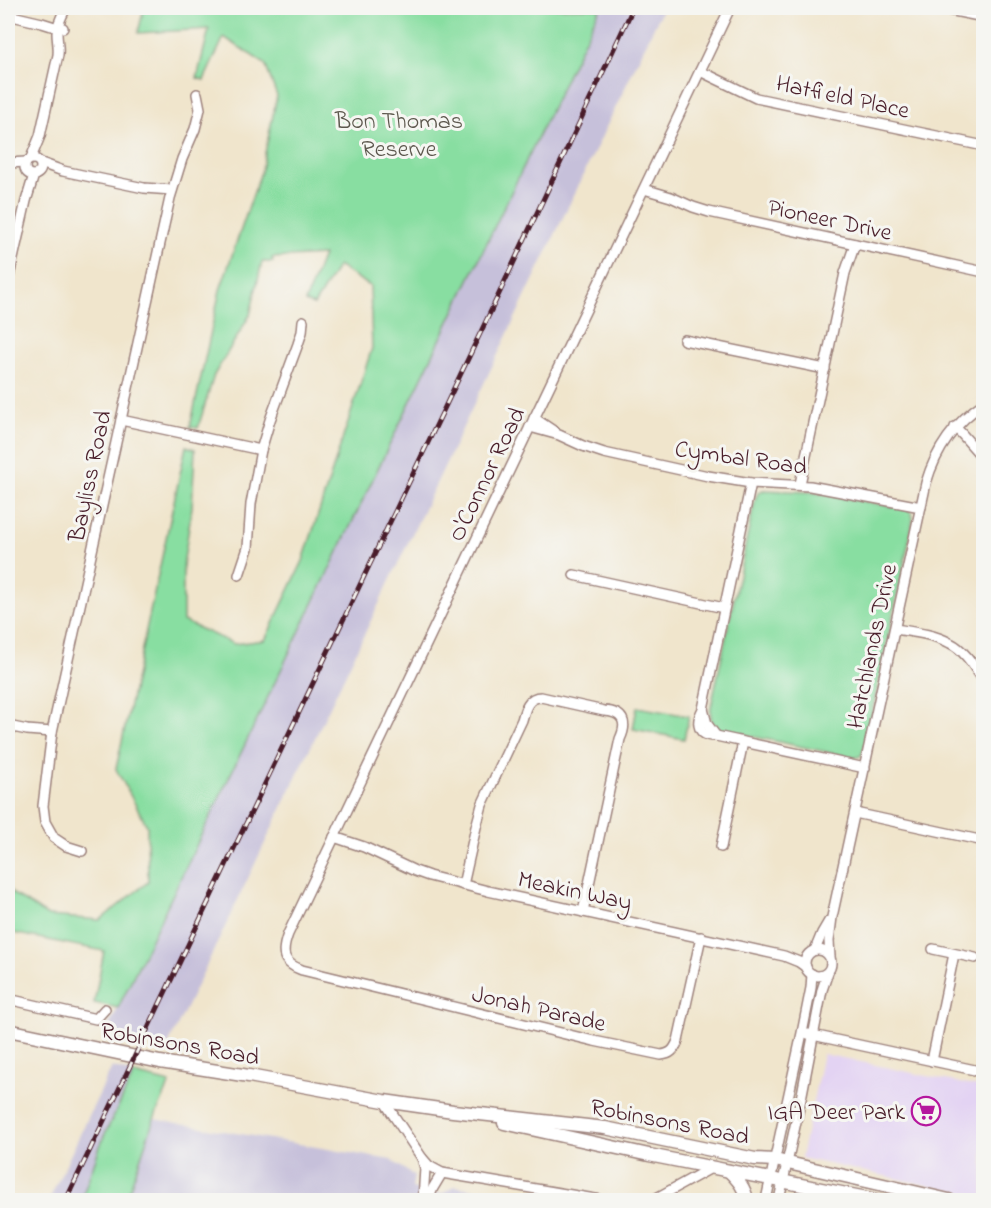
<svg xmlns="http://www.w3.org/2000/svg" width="991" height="1208" viewBox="0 0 991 1208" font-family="'Indie Flower',sans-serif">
<rect width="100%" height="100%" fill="#f6f6f2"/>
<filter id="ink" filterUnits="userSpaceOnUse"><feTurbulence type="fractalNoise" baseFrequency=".0167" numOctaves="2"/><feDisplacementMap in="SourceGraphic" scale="12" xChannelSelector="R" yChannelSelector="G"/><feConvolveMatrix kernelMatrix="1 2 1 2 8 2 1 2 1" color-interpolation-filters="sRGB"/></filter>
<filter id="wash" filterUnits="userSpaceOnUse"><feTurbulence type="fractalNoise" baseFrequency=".008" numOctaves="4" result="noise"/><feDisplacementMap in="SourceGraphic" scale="24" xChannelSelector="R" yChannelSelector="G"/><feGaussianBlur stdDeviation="1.35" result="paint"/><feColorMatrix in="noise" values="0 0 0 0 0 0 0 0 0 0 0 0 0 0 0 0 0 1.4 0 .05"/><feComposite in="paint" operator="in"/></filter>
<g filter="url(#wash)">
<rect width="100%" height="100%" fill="#f0e5cc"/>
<path fill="#e3d3f3" d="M823,1054L983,1088V1197L801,1158Z"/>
<g fill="#c6c0da">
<path d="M600,8H663L190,1000L167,1047L104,1034L118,1008Z"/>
<path d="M112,1067L134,1074L103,1138L81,1200H49Z"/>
<path d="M154,1119L391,1160L414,1176L412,1188L442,1194L455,1186L531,1200H126Z"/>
</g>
<g fill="#88dea1" stroke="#697e66" stroke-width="1.5">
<path d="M144,8H600L118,1008L94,1003L104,951L8,932V887L13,894L48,916L100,920L148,882L147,826L116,769L186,446L195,449L192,507L183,566V621L234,644L265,640L303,561L372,348L370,286L338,266L314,305L305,302L323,255L272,258L273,262H262L250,315L214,375L198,428L190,427L220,290L261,172L277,96L265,64L224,37L204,80L197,78L209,29L138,33Z"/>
<path d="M763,490L811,492L907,509L912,512L913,519L911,532L864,749L861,756L855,758L722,730C712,726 709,718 711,707L755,500L758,493Z"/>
<path d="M637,707L689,716L684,739L633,729Z"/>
<path d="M134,1074L170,1083L154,1119L126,1200H81L103,1138Z"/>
</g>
</g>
<g filter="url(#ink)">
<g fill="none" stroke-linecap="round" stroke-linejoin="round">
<g stroke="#9d827c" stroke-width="12">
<g id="minor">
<path d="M939,8L984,17"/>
<path d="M8,15L42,23L58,28H63"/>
<path d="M700,71L756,98L984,146"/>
<path d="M31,158L40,136L58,55C59,47 57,41 57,33C57,24 62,15 66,8"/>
<circle cx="33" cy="167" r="8"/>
<path d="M8,163L26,162"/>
<path d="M41,163L63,171L144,188L172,190"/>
<path d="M644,189L671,197L693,207L709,212L984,272"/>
<path d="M8,281L26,201L34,175"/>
<path d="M684,340L825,369"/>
<path d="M534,418L555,432"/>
<path d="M121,420L261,450"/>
<path d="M530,427L559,435L583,446L604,453L708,476L751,483L810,486L921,507"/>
<path d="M955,427L961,433L984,459"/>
<path d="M751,483L703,709C695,723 698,737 716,736L865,768"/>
<path d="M800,484L845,273L855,244"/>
<path d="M239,575L248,548L251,504L261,450L270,420L298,344L302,332L303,321"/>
<path d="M574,575L724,608"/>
<path d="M895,629C913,632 933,634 950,643C965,650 975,668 984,681"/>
<path d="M703,709L707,724L716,736"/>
<path d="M8,726L27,730L52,732"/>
<path d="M855,813L984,841"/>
<path d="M334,837L364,847L415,871L429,876L488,891L784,956L799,962L806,967"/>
<path d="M721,847L743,742"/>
<path d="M82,851L66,846L54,838L45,822L43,806L52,732L170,198L182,159L195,129L200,109L197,94"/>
<path d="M463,885L476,827L482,805L522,720C525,709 528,697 541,697L604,711C623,712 628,722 620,739L583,912"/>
<path d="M701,937L678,1041C674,1050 671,1054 661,1055L594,1041L302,970C282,963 281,953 288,934L730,8"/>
<path d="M933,949L975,958"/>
<circle cx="818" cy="963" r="13"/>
<path d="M815,950L822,933L829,921"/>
<path d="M830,957L829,941L832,917L926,483C936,449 954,423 984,403"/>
<path d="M8,999L96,1019L105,1009"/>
<path d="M808,1034L984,1072"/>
<path d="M932,1061L954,954"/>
<path d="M384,1101L422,1158L429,1166L442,1173L601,1200"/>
<path d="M422,1158L425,1168L423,1200"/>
<path d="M428,1200L433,1188L442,1173"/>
<path d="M653,1200L711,1168"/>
<path d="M766,1200L802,1033L811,988L812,974"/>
<path d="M779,1200L802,1094L822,990L828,972"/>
</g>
</g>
<g stroke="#9d827c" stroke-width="15">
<g id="secondary">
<path d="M8,1030L160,1062L249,1076L384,1101L453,1111L605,1128L755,1159L775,1160L949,1200"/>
<path d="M504,1123L649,1155L877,1200"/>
<path d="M729,1171C738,1180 745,1188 747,1200"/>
<path d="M804,1200L830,1192"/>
</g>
</g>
<use href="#minor" stroke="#fff" stroke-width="9"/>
<use href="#secondary" stroke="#fff" stroke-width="12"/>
<g stroke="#4a1f2b" stroke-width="5">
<path id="rail" d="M66,1200L498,296L633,8"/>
</g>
<use href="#rail" stroke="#f6f6f2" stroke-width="3" stroke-dasharray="9" stroke-linecap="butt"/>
</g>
</g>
<defs>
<g id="supermarket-ring" transform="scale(1.5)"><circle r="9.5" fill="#f6f6f2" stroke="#b5179e" stroke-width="1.5"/><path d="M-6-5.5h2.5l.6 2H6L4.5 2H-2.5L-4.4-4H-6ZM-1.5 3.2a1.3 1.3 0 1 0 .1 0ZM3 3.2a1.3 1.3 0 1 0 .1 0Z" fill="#b5179e"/></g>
</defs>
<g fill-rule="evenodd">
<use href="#supermarket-ring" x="926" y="1111"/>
</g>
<g text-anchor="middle" stroke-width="6" stroke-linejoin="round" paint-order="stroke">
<g font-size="24" fill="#4a1f2b" stroke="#f6f6f2">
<text transform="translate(843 96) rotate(12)" y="8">Hatfield Place</text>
<text transform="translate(830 219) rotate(12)" y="8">Pioneer Drive</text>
<text transform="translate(741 457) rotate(8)" y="8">Cymbal Road</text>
<text transform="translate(486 474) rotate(-64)" y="8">O'Connor Road</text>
<text transform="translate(89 476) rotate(-78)" y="8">Bayliss Road</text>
<text transform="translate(871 646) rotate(-78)" y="8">Hatchlands Drive</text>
<text transform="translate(575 890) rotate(12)" y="8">Meakin Way</text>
<text transform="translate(539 1008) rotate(13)" y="8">Jonah Parade</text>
<text transform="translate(180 1043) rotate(10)" y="8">Robinsons Road</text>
<text transform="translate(670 1121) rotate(11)" y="8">Robinsons Road</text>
</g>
<g font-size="24" fill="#5d584e" stroke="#f6f6f2">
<text x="399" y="128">Bon Thomas<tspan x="399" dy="28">Reserve</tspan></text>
</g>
<g font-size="24" fill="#4a1f2b" stroke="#f6f6f2" text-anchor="end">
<text x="905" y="1119">IGA Deer Park</text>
</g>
</g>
<rect width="991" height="1208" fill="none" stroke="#f6f6f2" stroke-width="30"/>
</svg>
